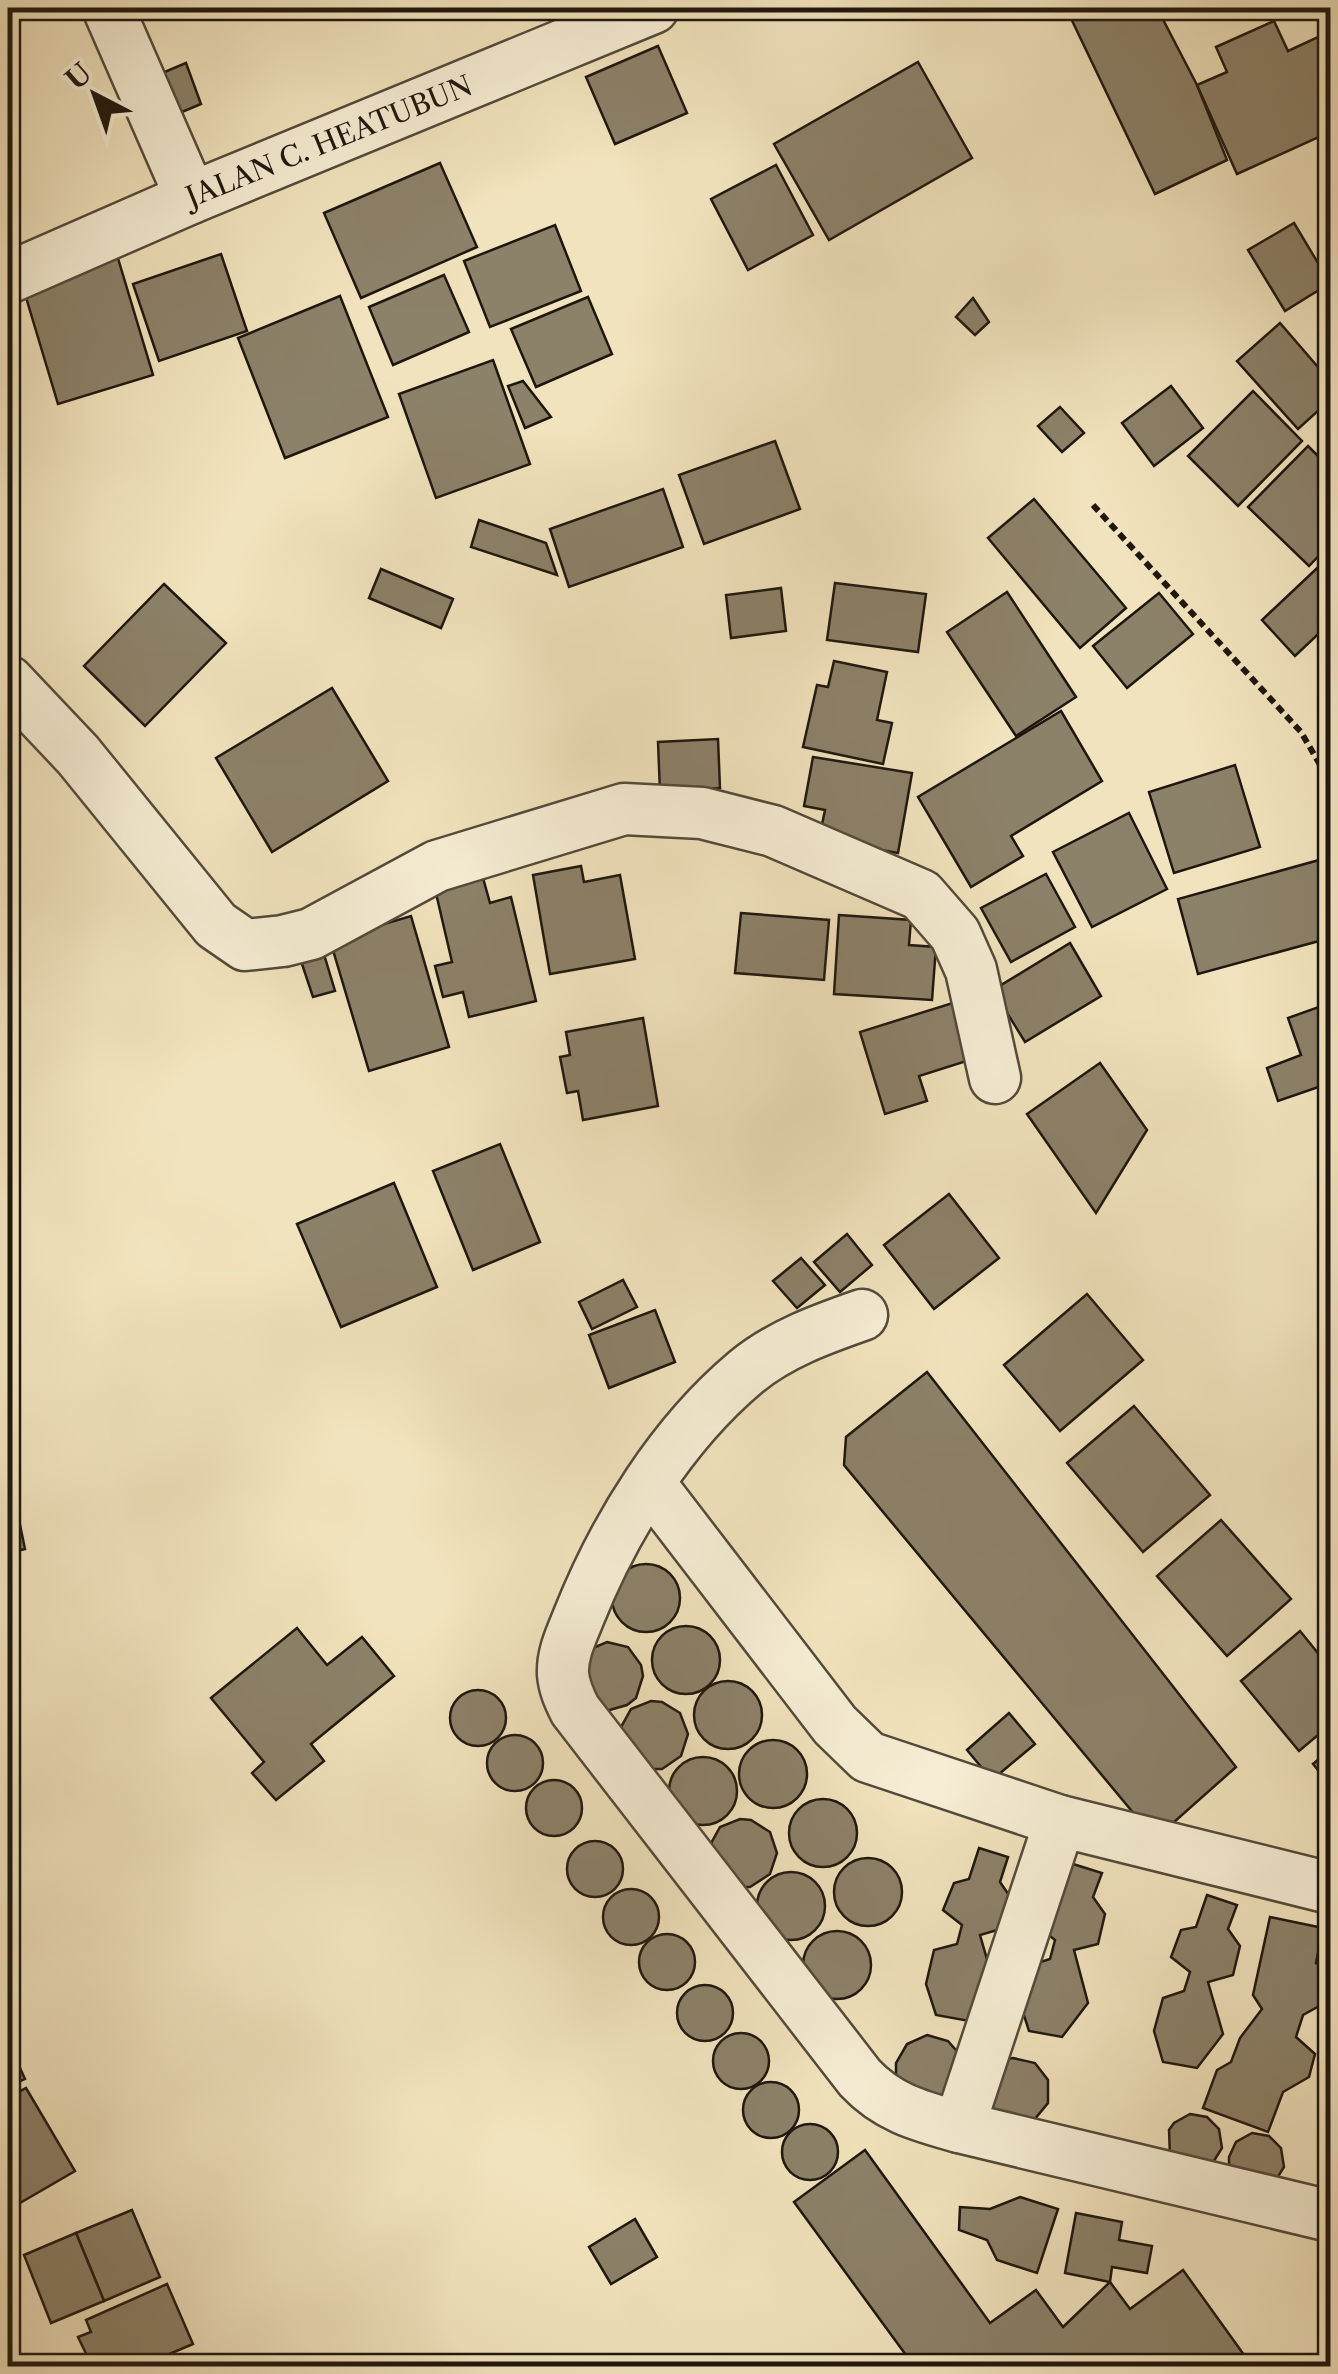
<svg xmlns="http://www.w3.org/2000/svg" width="1338" height="2374" viewBox="0 0 1338 2374" font-family="'Libre Caslon Text',serif">
<rect width="100%" height="100%" fill="#f1e3bd"/>
<filter id="stains"><feTurbulence type="fractalNoise" baseFrequency=".002" numOctaves="4"/><feColorMatrix values="0 0 0 0 .2 0 0 0 0 .09 0 0 0 0 .02 0 0 0 .5 -.17"/></filter>
<radialGradient id="worn" r=".72"><stop offset=".6" stop-color="#630" stop-opacity="0"/><stop offset="1" stop-color="#630" stop-opacity=".3"/></radialGradient>
<g fill="#8c8169" stroke="#1f170e" stroke-width="2.5">
<path d="M1066,8H1157L1197,85L1227,160L1155,194Z"/>
<path d="M1312,8H1330V47Z"/>
<path d="M1274,21L1288,51L1318,37L1330,52V132L1237,174L1197,85L1227,72L1216,47Z"/>
<path d="M658,46L687,113L615,144L586,77Z"/>
<path d="M918,62L972,158L829,240L774,144Z"/>
<path d="M186,63L201,104L165,119L148,79Z"/>
<path d="M440,163L477,247L361,298L324,213Z"/>
<path d="M776,165L813,235L748,270L711,199Z"/>
<path d="M1294,223L1330,283L1285,311L1248,250Z"/>
<path d="M555,225L581,291L490,327L464,261Z"/>
<path d="M221,254L247,331L159,361L133,284Z"/>
<path d="M117,255L153,375L58,404L22,284Z"/>
<path d="M444,275L469,332L393,365L369,307Z"/>
<path d="M340,296L388,417L285,458L238,338Z"/>
<path d="M588,297L612,354L536,387L511,329Z"/>
<path d="M973,298L989,322L975,335L956,317Z"/>
<path d="M1280,323L1330,381V400L1298,429L1237,361Z"/>
<path d="M493,360L530,464L436,498L399,394Z"/>
<path d="M523,381L551,417L525,428L508,386Z"/>
<path d="M1171,386L1203,428L1154,466L1122,423Z"/>
<path d="M1253,391L1302,441L1238,506L1188,456Z"/>
<path d="M1060,407L1084,433L1062,452L1038,426Z"/>
<path d="M775,441L800,509L704,544L679,475Z"/>
<path d="M1308,446L1330,468V544L1309,566L1248,507Z"/>
<path d="M663,489L683,547L569,587L550,529Z"/>
<path d="M1034,499L1126,608L1080,648L988,538Z"/>
<path d="M479,520L546,543L557,575L471,547Z"/>
<path d="M1330,556V623L1295,656L1262,620Z"/>
<path d="M381,569L453,599L441,628L369,598Z"/>
<path d="M835,583L926,594L918,652L827,640Z"/>
<path d="M164,584L226,643L145,726L84,666Z"/>
<path d="M781,588L786,631L731,638L726,595Z"/>
<path d="M1007,592L1076,697L1016,736L947,632Z"/>
<path d="M1159,593L1193,634L1127,688L1093,646Z"/>
<path d="M834,661L887,672L877,720L892,723L883,764L803,747L817,685L828,687Z"/>
<path d="M332,688L388,781L272,852L216,758Z"/>
<path d="M1061,711L1102,781L1011,836L1023,856L971,887L918,797Z"/>
<path d="M718,739L720,788L660,792L658,742Z"/>
<path d="M813,757L912,773L898,853L819,839L825,810L804,806Z"/>
<path d="M1235,765L1260,847L1174,873L1149,792Z"/>
<path d="M1129,813L1167,889L1092,927L1053,852Z"/>
<path d="M1330,857V938L1198,974L1178,899Z"/>
<path d="M581,866L584,882L620,875L635,959L550,974L533,875Z"/>
<path d="M1046,874L1075,927L1011,962L981,908Z"/>
<path d="M483,878L490,903L511,897L536,1001L469,1017L463,992L443,997L435,966L452,962L435,889Z"/>
<path d="M741,913L829,920L824,980L735,973Z"/>
<path d="M839,915L911,920L909,945L936,947L932,1000L834,994Z"/>
<path d="M411,916L449,1047L369,1071L330,940Z"/>
<path d="M1070,943L1101,996L1025,1042L993,990Z"/>
<path d="M323,951L335,991L313,997L300,958Z"/>
<path d="M959,1001L976,1058L919,1076L927,1101L885,1114L860,1032Z"/>
<path d="M1330,1003V1083L1278,1101L1267,1068L1301,1055L1288,1018Z"/>
<path d="M643,1018L658,1106L583,1120L578,1091L567,1093L560,1057L570,1055L566,1032Z"/>
<path d="M1100,1063L1147,1130L1096,1213L1027,1114Z"/>
<path d="M500,1144L540,1242L473,1270L433,1171Z"/>
<path d="M394,1183L437,1287L341,1327L297,1224Z"/>
<path d="M949,1194L999,1258L934,1309L884,1245Z"/>
<path d="M847,1234L872,1265L840,1292L814,1262Z"/>
<path d="M801,1258L825,1285L797,1308L773,1281Z"/>
<path d="M623,1280L637,1307L592,1329L579,1302Z"/>
<path d="M1087,1294L1143,1360L1060,1431L1004,1365Z"/>
<path d="M655,1310L675,1362L609,1388L589,1335Z"/>
<path d="M927,1372L1236,1767L1155,1839L844,1465L846,1437Z"/>
<path d="M1134,1406L1210,1495L1143,1552L1067,1463Z"/>
<path d="M13,1491L25,1549L8,1553V1493Z"/>
<path d="M1221,1520L1291,1599L1227,1656L1157,1576Z"/>
<circle cx="646" cy="1598" r="34"/>
<circle cx="686" cy="1660" r="34"/>
<path d="M297,1628L327,1665L362,1637L394,1676L311,1744L324,1761L276,1800L252,1773L264,1762L211,1698Z"/>
<path d="M1300,1631L1330,1668V1725L1299,1751L1241,1681Z"/>
<path d="M607,1642L628,1647L641,1665L643,1676L636,1698L627,1705L606,1711L575,1670L586,1651Z"/>
<circle cx="728" cy="1715" r="34"/>
<circle cx="478" cy="1718" r="28"/>
<path d="M651,1701L662,1702L680,1713L688,1734L681,1756L662,1769H650L620,1729L631,1709Z"/>
<path d="M1009,1713L1035,1744L992,1780L967,1750Z"/>
<circle cx="515" cy="1763" r="28"/>
<circle cx="773" cy="1774" r="34"/>
<path d="M1330,1750V1785L1313,1764Z"/>
<circle cx="703" cy="1791" r="34"/>
<circle cx="554" cy="1808" r="28"/>
<circle cx="823" cy="1833" r="34"/>
<path d="M740,1819L751,1820L770,1832L777,1853L770,1874L750,1887H739L709,1847L720,1827Z"/>
<circle cx="595" cy="1869" r="28"/>
<path d="M979,1848L1008,1857L1000,1882L1011,1898L1004,1928L980,1935L995,1987L969,2021L936,2015L926,1984L934,1950L957,1944L962,1925L943,1910L954,1883L969,1879Z"/>
<circle cx="868" cy="1892" r="34"/>
<path d="M1073,1864L1102,1873L1093,1897L1105,1914L1098,1944L1074,1950L1088,2003L1062,2037L1029,2031L1019,2000L1028,1966L1050,1959L1055,1940L1036,1925L1047,1898L1062,1895Z"/>
<circle cx="791" cy="1906" r="34"/>
<circle cx="631" cy="1917" r="28"/>
<path d="M1207,1895L1237,1905L1228,1929L1240,1946L1233,1975L1208,1982L1223,2034L1197,2068L1163,2062L1154,2031L1163,1998L1184,1991L1190,1972L1171,1957L1181,1930L1196,1927Z"/>
<path d="M1270,1917L1323,1928L1316,1963L1330,1970V2000L1303,2015L1296,2037L1315,2054L1309,2077L1283,2092L1268,2132L1203,2108L1217,2070L1231,2062L1240,2038L1262,2009L1253,1995Z"/>
<circle cx="837" cy="1965" r="34"/>
<circle cx="667" cy="1962" r="28"/>
<circle cx="705" cy="2013" r="28"/>
<circle cx="741" cy="2061" r="28"/>
<path d="M927,2035L948,2041L962,2057V2080L938,2103L899,2085L896,2074V2063L907,2044Z"/>
<path d="M8,2042L25,2079L8,2087Z"/>
<path d="M1013,2058L1035,2063L1048,2080V2103L1034,2120L985,2108L1002,2060Z"/>
<circle cx="771" cy="2110" r="28"/>
<path d="M26,2088L75,2171L13,2207L8,2197V2098Z"/>
<path d="M1190,2114L1207,2117L1219,2129L1222,2148L1212,2164L1170,2156L1169,2130L1174,2123Z"/>
<circle cx="810" cy="2152" r="28"/>
<path d="M1252,2133L1269,2136L1281,2148L1284,2167L1274,2183L1229,2166V2157L1236,2142Z"/>
<path d="M865,2150L990,2323L1036,2290L1063,2327L1110,2282L1130,2309L1183,2270L1252,2366H914L794,2202Z"/>
<path d="M1020,2197L1058,2209L1037,2273L997,2260L987,2240L959,2230L960,2207L990,2209Z"/>
<path d="M132,2210L160,2277L104,2301L76,2233Z"/>
<path d="M1076,2213L1122,2222L1119,2240L1152,2246L1147,2273L1112,2267L1110,2282L1065,2273Z"/>
<path d="M635,2219L657,2257L611,2284L589,2247Z"/>
<path d="M76,2233L104,2301L51,2323L24,2255Z"/>
<path d="M167,2284L193,2344L141,2366H110L108,2361L92,2366L78,2337L91,2332L86,2320Z"/>
</g>
<g fill="none" stroke-linecap="round" stroke-linejoin="round">
<g stroke="#544a3a" stroke-width="55">
<g id="minor">
<path d="M108,8L191,198"/>
<path d="M8,278L191,198L653,8"/>
<path d="M8,681L78,755L216,925L245,945L283,941L311,934L437,866L624,809L702,813L773,831L921,895L955,934L971,970L995,1078"/>
<path d="M862,1315C822,1329 780,1344 746,1372C672,1434 615,1526 579,1616C572,1634 562,1653 563,1674C564,1687 569,1698 575,1710L860,2078C888,2108 920,2116 959,2127"/>
<path d="M650,1484L835,1725L868,1757L1060,1821"/>
<path d="M1330,1888L1060,1821L959,2127L1330,2216"/>
</g>
</g>
<path stroke="#1f170e" stroke-width="6" stroke-dasharray="8 5" stroke-linecap="butt" d="M1093,505L1301,732L1330,782"/>
<use href="#minor" stroke="#f6edd4" stroke-width="50"/>
</g>
<g text-anchor="middle" stroke-width="8" stroke-linejoin="round" paint-order="stroke">
<g font-size="28" fill="#1f170e" stroke="#f6edd4">
<text transform="translate(329 141) rotate(-22)" y="10">JALAN C. HEATUBUN</text>
</g>
</g>
<rect width="1338" height="2374" fill="none" stroke="#f1e3bd" stroke-width="40"/>
<rect x="10" y="10" width="1318" height="2354" fill="none" stroke="#1f170e" stroke-width="5"/>
<rect x="20" y="20" width="1298" height="2334" fill="none" stroke="#1f170e" stroke-width="2.5"/>
<g transform="translate(95 95) rotate(319)" stroke="#f6edd4" stroke-width="8" paint-order="stroke">
<path d="M0-8L18 38L0 25L-18 38Z" fill="#1f170e"/>
<text y="-15" font-size="28" font-weight="bold" text-anchor="middle" fill="#1f170e">U</text>
</g>
<rect width="100%" height="100%" filter="url(#stains)"/>
<rect width="100%" height="100%" fill="url(#worn)"/>
</svg>
